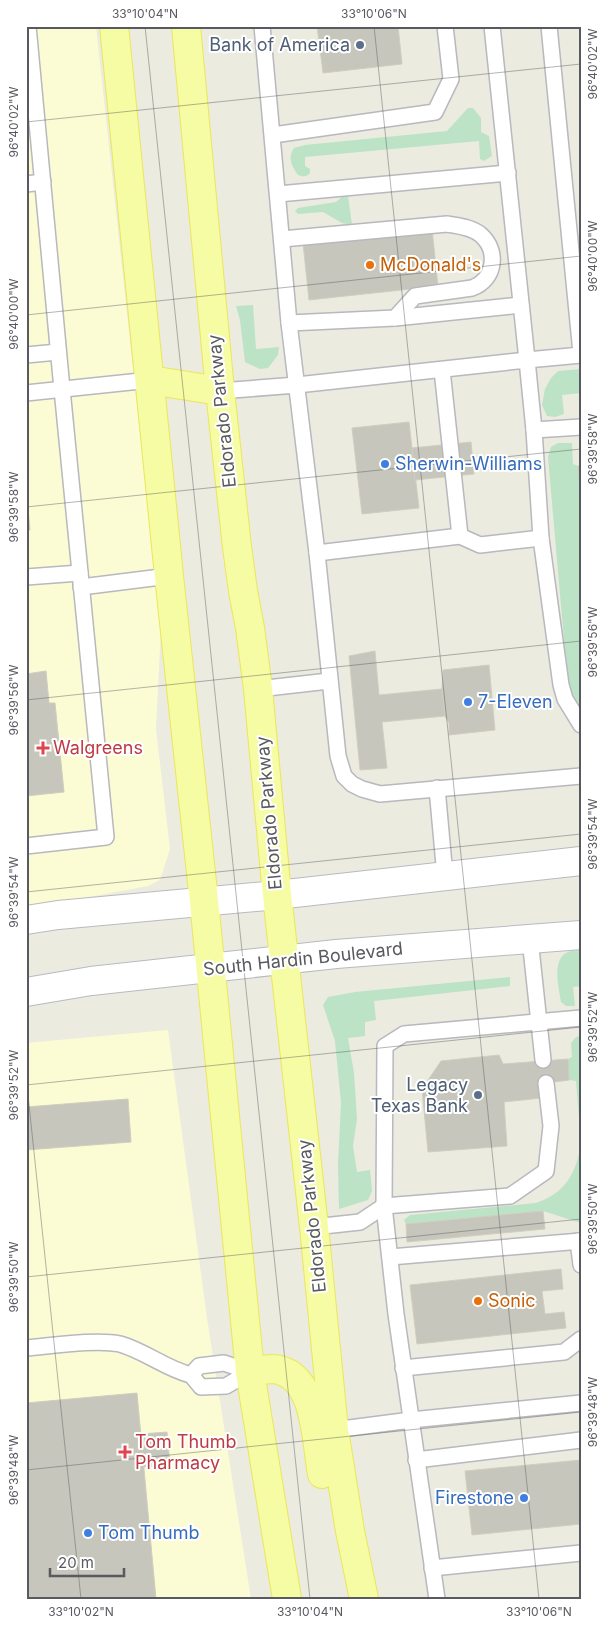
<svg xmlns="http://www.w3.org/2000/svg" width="607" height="1625" viewBox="0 0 607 1625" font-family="Inter,sans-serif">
<rect width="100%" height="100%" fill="#ebebe0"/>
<g fill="#fcfcd4">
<path d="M26,26H96L161,628L156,729L170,849L160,880L148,886L26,909Z"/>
<path d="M168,1030L207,1318L251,1599H26V1043Z"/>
</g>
<g fill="#bce3c5">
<path d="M468,108H473L481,118V132L489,136L492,156L484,161L480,159L479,141L305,157V166L310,169V173C307,177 303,177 298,175C292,166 287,158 294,148L305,145L447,131Z"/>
<path d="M348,196L352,225L342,223L323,212L298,214L295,211L298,208L336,202L342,197Z"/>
<path d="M253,305L256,349L279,347L278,355L268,368L260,369L245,362L240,320L236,306Z"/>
<path d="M581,369V393L562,395L564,414L555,417L547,416L542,405L545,389L551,378L558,371Z"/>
<path d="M558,443H572L573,464L578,466L581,497V709L568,686L548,457L551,447Z"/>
<path d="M581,950V986L573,987L575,1006H566L561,1002C559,988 551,959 568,952C572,950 577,951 581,950Z"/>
<path d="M510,977V986L374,1001L376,1020L365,1022V1036L348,1038L354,1073L357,1119L353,1146L357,1172L370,1170L372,1191L368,1200L339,1209L338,1164L341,1103L335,1041L323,1005L328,997L355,992Z"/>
<path d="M581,1036L580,1046L581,1141L576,1081L569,1080L568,1059L572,1057L571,1043L576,1037Z"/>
<path d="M581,1142V1223L543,1211L406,1224L404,1220L410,1215L536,1203C566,1193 577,1172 581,1142Z"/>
</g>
<g fill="#c6c6bc" stroke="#d0cebe">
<path d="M317,26H398L402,64L323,73Z"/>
<path d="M432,229L438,286L309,300L303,243Z"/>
<path d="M409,422L419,508L362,514L352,428Z"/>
<path d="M471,442L474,474L415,480L412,448Z"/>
<path d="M578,466H581V497Z"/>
<path d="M26,488L30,530H26Z"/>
<path d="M375,651L379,695L442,689L445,716L382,722L387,768L360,770L349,656Z"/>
<path d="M489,665L495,730L449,735V723L445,716L442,689L443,670Z"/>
<path d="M46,671L49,703H55L64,792L26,796V674Z"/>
<path d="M499,1055L503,1064L568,1059L569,1080L540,1084L542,1098L504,1102L507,1146L428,1152L422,1089L441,1061Z"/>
<path d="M128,1099L131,1142L26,1150V1107Z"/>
<path d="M543,1211L545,1229L407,1242L406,1224Z"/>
<path d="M561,1269L563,1289L542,1291L545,1314L564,1312L566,1328L417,1344L410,1285Z"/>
<path d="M137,1393L156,1599H26V1403Z"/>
<path d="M167,1432L170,1465L144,1467L141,1434Z"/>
<path d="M581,1460V1524L472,1535L465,1471Z"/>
</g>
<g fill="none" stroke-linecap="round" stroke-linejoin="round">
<g stroke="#b8b8be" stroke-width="18">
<g id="lane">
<path d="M262,26L289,323L317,553L338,756L344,776L352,784L362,789L380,794L581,776"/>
<path d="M492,26L527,360L581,355"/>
<path d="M549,26L581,353"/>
<path d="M273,135L435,112L451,79L445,26"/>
<path d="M26,184L43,182"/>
<path d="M278,194L508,173"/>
<path d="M282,239L447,224C458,226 472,227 481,235C499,251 495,280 472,288L415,296L395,318"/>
<path d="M289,323L395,318L521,305"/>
<path d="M26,355L58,352"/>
<path d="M442,370L460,536"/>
<path d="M220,391L297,385L527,360L534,430L541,538L561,685L565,699L581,725"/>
<path d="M26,393L150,380"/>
<path d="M534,430L581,427"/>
<path d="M317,553L460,536L480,545L541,538"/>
<path d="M26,577L80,573"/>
<path d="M81,587L169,576"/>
<path d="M258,689L329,681"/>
<path d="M437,788L445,876"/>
<path d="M26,846L106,837L62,389L28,26"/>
<path d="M530,939L543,1060"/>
<path d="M314,1227L360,1222L384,1206L510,1196L546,1171L551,1126L546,1083"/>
<path d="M578,1241L581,1265"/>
<path d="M390,1257L581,1241"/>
<path d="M26,1348C51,1346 96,1339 120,1344C145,1351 166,1369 191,1375"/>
<path d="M224,1363L250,1372L226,1386L201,1387L191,1375L199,1366Z"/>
<path d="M403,1368L564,1352L581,1339"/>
<path d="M334,1430L411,1420L581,1403"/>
<path d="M416,1460L581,1440"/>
<path d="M432,1568L581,1553"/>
<path d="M437,1599L396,1314L384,1206L385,1046L404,1034L581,1018"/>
</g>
</g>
<g stroke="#b9bac1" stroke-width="30">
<g id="secondary">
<path d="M26,920L58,915L277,895L581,861"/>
<path d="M26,992L91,981L336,954L581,935"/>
</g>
</g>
<g stroke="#ece658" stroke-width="30">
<g id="primary">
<path d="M114,26L169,576L204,901L250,1372L287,1599"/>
<path d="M186,26L220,391L237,547L243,591L250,628L258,689L277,895L314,1227L334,1430L350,1531L364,1599"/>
<path d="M150,380L220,391"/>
<path d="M250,1372C257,1371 266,1369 273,1369C317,1372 316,1443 322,1474"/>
</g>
</g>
<use href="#lane" stroke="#fff" stroke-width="15"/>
<use href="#secondary" stroke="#fff" stroke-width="28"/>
<use href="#primary" stroke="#f6fca4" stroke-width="28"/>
</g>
<path fill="none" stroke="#595a60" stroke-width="1" stroke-opacity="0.45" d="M145,26L310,1599M374,26L539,1599M26,122L581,64M26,315L581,256M26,507L581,449M26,700L581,641M26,892L581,834M26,1076L81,1599M26,1085L581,1027M26,1277L581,1219M26,1470L581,1412"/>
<g fill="#5c6f8a" stroke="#fff" stroke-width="2">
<circle cx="360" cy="45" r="5"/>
<circle cx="478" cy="1095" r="5"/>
</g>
<g fill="#e8710a" stroke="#fff" stroke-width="2">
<circle cx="370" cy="265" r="5"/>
<circle cx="478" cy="1301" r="5"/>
</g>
<g fill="#3f7fe0" stroke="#fff" stroke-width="2">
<circle cx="385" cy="464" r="5"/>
<circle cx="468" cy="702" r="5"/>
<circle cx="524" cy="1498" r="5"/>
<circle cx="88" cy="1533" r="5"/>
</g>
<g fill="#e0444e" stroke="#fff" stroke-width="2">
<path d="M40.5 740.5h5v5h5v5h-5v5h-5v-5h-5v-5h5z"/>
<path d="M122.5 1444.5h5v5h5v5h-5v5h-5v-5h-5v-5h5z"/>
</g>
<g text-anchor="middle" stroke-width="4" stroke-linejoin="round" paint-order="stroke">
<g font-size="18" fill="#4e5e75" stroke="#fff" text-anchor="end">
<text x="350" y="51">Bank of America</text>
<text x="468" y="1091">Legacy<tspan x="468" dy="21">Texas Bank</tspan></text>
</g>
<g font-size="18" fill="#c56008" stroke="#fff" text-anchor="start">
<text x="380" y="271">McDonald's</text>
<text x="488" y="1307">Sonic</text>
</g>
<g font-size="18" fill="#595a60" stroke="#fff">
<text transform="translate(222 411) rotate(-96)" y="6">Eldorado Parkway</text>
<text transform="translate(269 813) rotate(-95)" y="6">Eldorado Parkway</text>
<text transform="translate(303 959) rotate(-6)" y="6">South Hardin Boulevard</text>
<text transform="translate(312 1216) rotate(-96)" y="6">Eldorado Parkway</text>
</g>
<g font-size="18" fill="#366cbe" stroke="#fff" text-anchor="start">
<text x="395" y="470">Sherwin-Williams</text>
<text x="478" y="708">7-Eleven</text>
<text x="514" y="1504" text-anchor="end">Firestone</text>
<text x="98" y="1539">Tom Thumb</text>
</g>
<g font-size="18" fill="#be3a42" stroke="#fff" text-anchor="start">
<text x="53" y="754">Walgreens</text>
<text x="135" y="1448">Tom Thumb<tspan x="135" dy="21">Pharmacy</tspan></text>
</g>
</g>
<rect width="607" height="1625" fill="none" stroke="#ffffff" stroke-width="55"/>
<path d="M50 1568v8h74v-8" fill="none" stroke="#595a60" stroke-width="2.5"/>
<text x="58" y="1568" font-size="15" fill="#595a60" stroke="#ffffff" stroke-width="4" paint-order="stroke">20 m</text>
<rect x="28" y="28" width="552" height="1570" fill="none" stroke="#595a60" stroke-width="2"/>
<g font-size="12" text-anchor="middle" fill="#595a60">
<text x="145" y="18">33°10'04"N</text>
<text x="374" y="18">33°10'06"N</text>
<text transform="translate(593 64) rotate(-90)" y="4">96°40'02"W</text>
<text transform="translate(14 122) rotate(-90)" y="4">96°40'02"W</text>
<text transform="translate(593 256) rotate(-90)" y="4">96°40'00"W</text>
<text transform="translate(14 314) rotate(-90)" y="4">96°40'00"W</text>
<text transform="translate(593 449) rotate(-90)" y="4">96°39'58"W</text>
<text transform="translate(14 507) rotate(-90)" y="4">96°39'58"W</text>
<text transform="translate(593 642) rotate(-90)" y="4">96°39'56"W</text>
<text transform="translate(14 700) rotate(-90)" y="4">96°39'56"W</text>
<text transform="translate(593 834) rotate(-90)" y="4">96°39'54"W</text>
<text transform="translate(14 892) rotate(-90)" y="4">96°39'54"W</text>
<text transform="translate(593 1027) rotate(-90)" y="4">96°39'52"W</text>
<text transform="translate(14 1085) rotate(-90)" y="4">96°39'52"W</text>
<text transform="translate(593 1219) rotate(-90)" y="4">96°39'50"W</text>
<text transform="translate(14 1277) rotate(-90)" y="4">96°39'50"W</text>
<text transform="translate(593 1412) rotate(-90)" y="4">96°39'48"W</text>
<text transform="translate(14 1470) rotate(-90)" y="4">96°39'48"W</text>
<text x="81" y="1616">33°10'02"N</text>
<text x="310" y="1616">33°10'04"N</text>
<text x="539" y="1616">33°10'06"N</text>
</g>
</svg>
